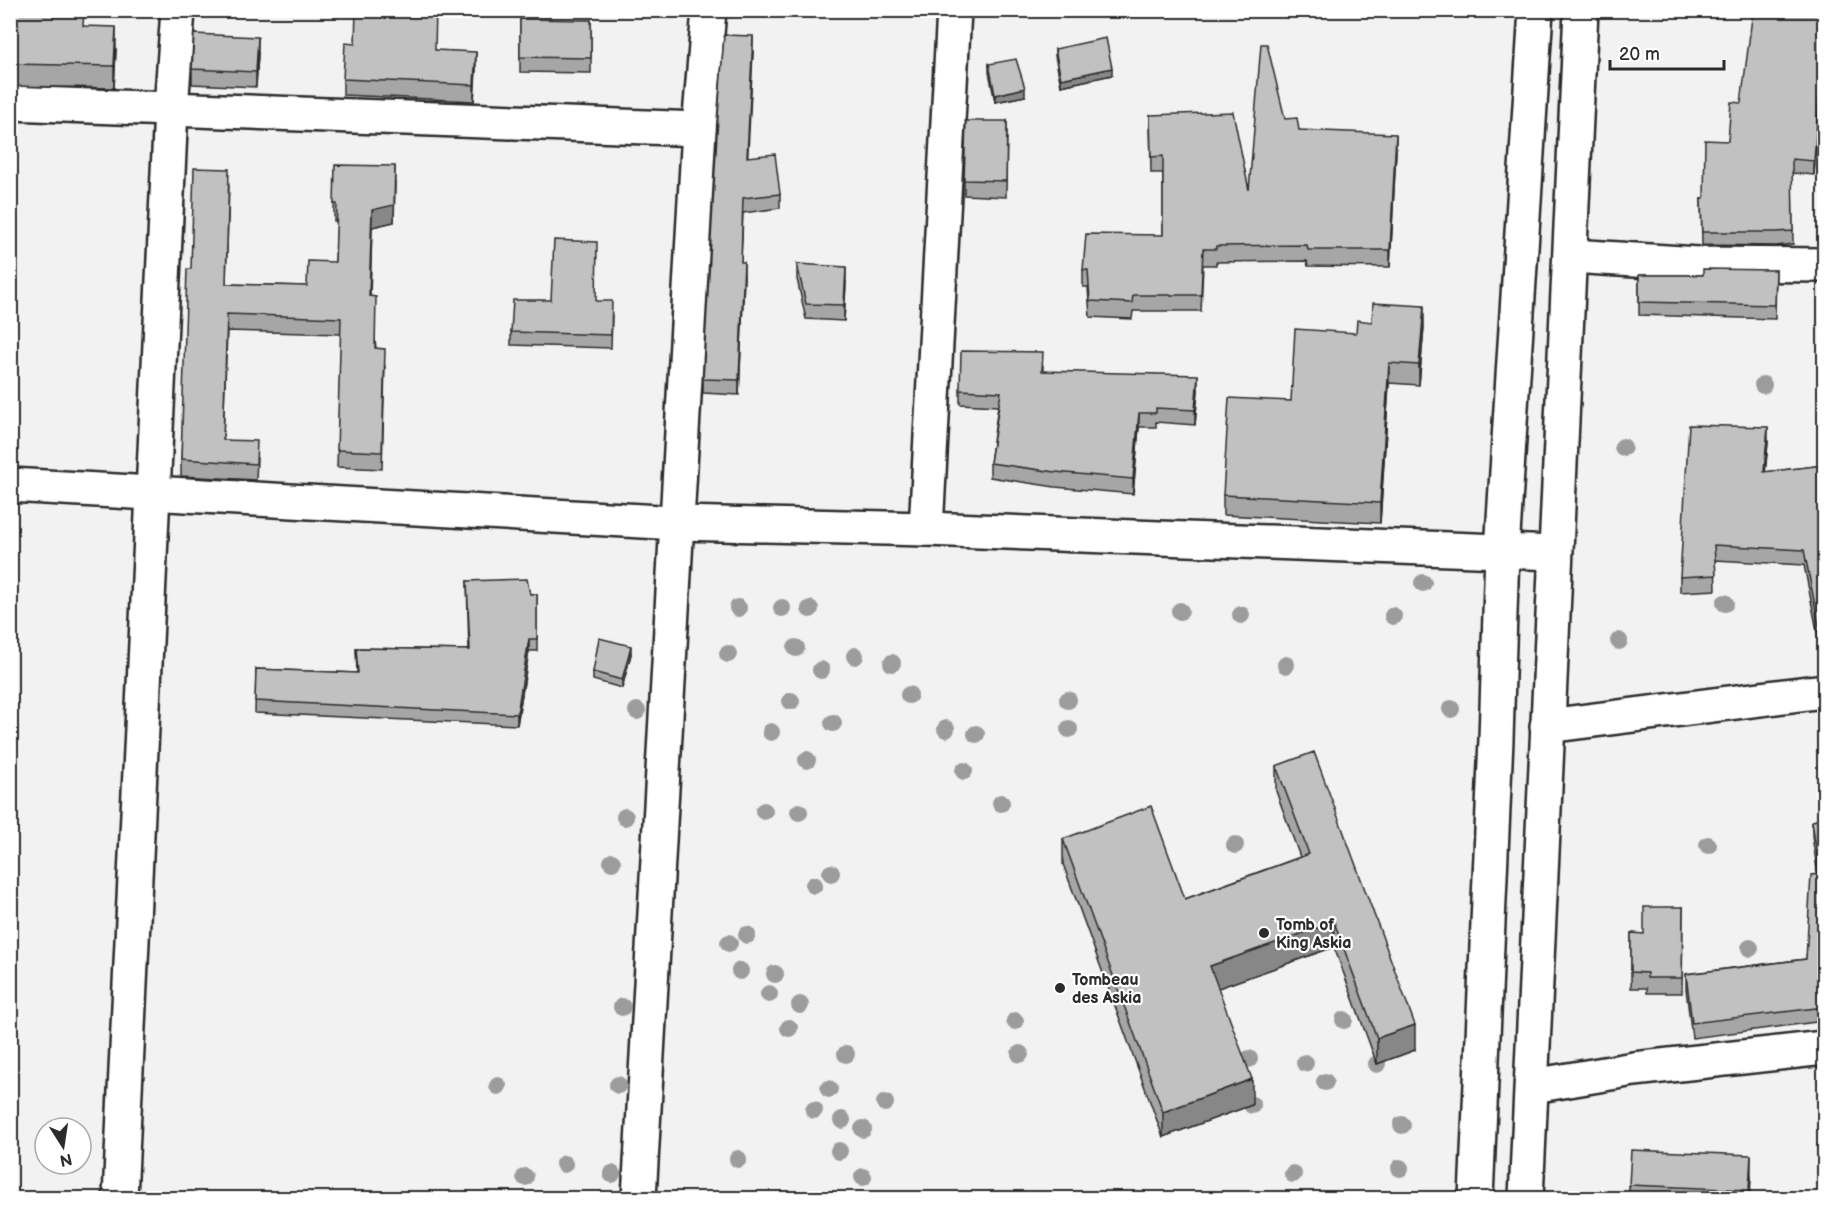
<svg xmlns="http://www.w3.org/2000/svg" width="1835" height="1209" viewBox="0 0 1835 1209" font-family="'Balsamiq Sans',sans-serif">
<rect width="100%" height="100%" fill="#f2f2f2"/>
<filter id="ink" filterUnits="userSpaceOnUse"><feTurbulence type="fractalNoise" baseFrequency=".0167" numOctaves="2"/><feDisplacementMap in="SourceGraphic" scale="12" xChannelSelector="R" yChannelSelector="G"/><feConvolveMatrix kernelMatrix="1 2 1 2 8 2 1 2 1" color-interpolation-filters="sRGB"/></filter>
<g filter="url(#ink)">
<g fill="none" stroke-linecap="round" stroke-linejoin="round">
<g stroke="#2b2b2b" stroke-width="38">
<g id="street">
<path d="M10,103L699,129"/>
<path d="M1571,256L1698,264L1824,265"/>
<path d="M10,485L678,523L926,529L1555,553"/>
<path d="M926,529L954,10"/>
<path d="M1547,726L1824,691"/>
<path d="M1533,1086L1634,1069L1824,1048"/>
<path d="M120,1198L171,109L178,10"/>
<path d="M639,1198L699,129L709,10"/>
</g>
</g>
<g stroke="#2b2b2b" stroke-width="38">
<g id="secondary">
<path d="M1476,1198L1496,739L1502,551L1536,10"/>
<path d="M1526,1198L1581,10"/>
</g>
</g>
<use href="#street" stroke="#fff" stroke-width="33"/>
<use href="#secondary" stroke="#fff" stroke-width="33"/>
</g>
<g fill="#9c9c9c">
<circle cx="1763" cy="385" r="9"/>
<circle cx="1623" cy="447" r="9"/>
<circle cx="1423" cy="583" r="9"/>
<circle cx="1725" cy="603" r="9"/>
<circle cx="738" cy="608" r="9"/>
<circle cx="782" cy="608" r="9"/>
<circle cx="810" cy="609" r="9"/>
<circle cx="1180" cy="611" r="9"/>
<circle cx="1241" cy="615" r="9"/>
<circle cx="1393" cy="616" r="9"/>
<circle cx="1619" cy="641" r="9"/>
<circle cx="796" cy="648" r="9"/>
<circle cx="728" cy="654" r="9"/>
<circle cx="855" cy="656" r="9"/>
<circle cx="892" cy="663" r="9"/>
<circle cx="1286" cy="665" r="9"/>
<circle cx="821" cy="670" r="9"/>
<circle cx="909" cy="695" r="9"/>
<circle cx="1068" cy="700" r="9"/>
<circle cx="791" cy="701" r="9"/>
<circle cx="1451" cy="709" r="9"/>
<circle cx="637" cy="711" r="9"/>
<circle cx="833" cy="723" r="9"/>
<circle cx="946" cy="729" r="9"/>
<circle cx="1069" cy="729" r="9"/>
<circle cx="771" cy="732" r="9"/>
<circle cx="976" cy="734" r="9"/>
<circle cx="807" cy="760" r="9"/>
<circle cx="964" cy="771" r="9"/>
<circle cx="1001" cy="803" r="9"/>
<circle cx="764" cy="811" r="9"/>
<circle cx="799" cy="812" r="9"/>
<circle cx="625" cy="817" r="9"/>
<circle cx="1235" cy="845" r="9"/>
<circle cx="1708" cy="845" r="9"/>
<circle cx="612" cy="862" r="9"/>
<circle cx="831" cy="873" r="9"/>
<circle cx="814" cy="885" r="9"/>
<circle cx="747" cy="935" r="9"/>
<circle cx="729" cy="943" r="9"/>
<circle cx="1750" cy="948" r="9"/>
<circle cx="740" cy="971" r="9"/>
<circle cx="775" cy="974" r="9"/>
<circle cx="769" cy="994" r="9"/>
<circle cx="800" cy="1005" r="9"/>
<circle cx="622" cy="1007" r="9"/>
<circle cx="1344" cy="1020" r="9"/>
<circle cx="1015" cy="1021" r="9"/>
<circle cx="789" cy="1028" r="9"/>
<circle cx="846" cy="1054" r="9"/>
<circle cx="1020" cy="1054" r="9"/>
<circle cx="1249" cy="1059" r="9"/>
<circle cx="1305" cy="1063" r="9"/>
<circle cx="1377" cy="1064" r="9"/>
<circle cx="1325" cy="1082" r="9"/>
<circle cx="618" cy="1085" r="9"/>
<circle cx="498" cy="1086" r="9"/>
<circle cx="829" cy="1089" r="9"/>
<circle cx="885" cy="1103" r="9"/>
<circle cx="1252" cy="1105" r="9"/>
<circle cx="814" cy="1110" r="9"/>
<circle cx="842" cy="1120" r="9"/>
<circle cx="1402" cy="1125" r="9"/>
<circle cx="863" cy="1129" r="9"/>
<circle cx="839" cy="1151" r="9"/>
<circle cx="738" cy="1159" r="9"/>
<circle cx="564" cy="1164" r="9"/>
<circle cx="1400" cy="1168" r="9"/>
<circle cx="612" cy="1174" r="9"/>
<circle cx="1293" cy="1174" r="9"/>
<circle cx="525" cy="1177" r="9"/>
<circle cx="863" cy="1177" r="9"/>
</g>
<g fill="#a6a6a6" stroke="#2b2b2b" stroke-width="1.5">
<path d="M10,10L84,26L116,49L114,88L10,86Z"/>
<path d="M1824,10V96L1823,109H1819L1814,175L1792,173L1793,244L1776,246L1702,245L1701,198H1704L1728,141L1741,103Z"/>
<path d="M520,19L591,20V73L520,72Z"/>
<path d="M1055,49L1112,75L1061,86L1055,56Z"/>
<path d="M436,50L476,68L474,101L343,95V79Z"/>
<path d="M753,51L747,157L780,194V208L743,213L741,262L744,276L739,395L703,393V379Z"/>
<path d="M258,53L256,87L192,84V69Z"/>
<path d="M989,64L1025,96L995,102L989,72Z"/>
<path d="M1150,115L1249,190L1285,119L1299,130L1396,150L1390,267L1308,266L1307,261L1216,262V265H1203L1201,311H1133L1132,319L1090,317L1088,287H1083V270L1163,235V173H1151Z"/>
<path d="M1007,121L1006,197L964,195V180Z"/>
<path d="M395,183L394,222L372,227L370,297L376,348L385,366L382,469L337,467L341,334L227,331L223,440L257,458L256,480L181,476V459L191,269L229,185L226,284L307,286L335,262L337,221H334V204Z"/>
<path d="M797,264L846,282L844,321L806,319L797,279Z"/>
<path d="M1776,270L1775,319L1639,315V275H1703Z"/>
<path d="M596,301L612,315L611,348L511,345V332Z"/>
<path d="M1424,326L1419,385L1389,383L1380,523L1223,515V495L1291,401L1356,333Z"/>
<path d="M1043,366V371L1198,390L1195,425L1156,422V427H1139L1133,494L1055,487L990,477V463L998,406L960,404V390Z"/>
<path d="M1768,442L1765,472L1824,465V661H1823L1804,565L1715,560L1716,590L1680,592V577Z"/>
<path d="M467,581L530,594H537V651H529L517,725L255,713L256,669L357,673L356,648L469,650Z"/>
<path d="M631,654L622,688L593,680V672Z"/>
<path d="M1276,766L1415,1050L1377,1064L1334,947L1218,988L1252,1105L1163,1137L1063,864V839L1185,899L1300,857L1276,791Z"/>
<path d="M1824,819V1021L1692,1038L1686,989V974L1806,959L1818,875L1812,836V821Z"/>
<path d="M1683,907L1682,993H1647V988H1631V933L1644,934Z"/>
<path d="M1751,1177L1750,1198H1629V1185Z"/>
</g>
<g fill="#878787" stroke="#2b2b2b" stroke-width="1.5">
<path d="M116,27V49L114,88V66Z"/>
<path d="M753,36V51L747,172V157Z"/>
<path d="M258,37V53L256,87V72Z"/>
<path d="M476,52V68L474,101V85Z"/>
<path d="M1112,68V75L1061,86V79Z"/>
<path d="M1025,88V96L995,102V95Z"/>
<path d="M1819,96V109L1814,175V161Z"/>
<path d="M1396,134V150L1390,267V250Z"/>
<path d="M395,166L394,222L372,227L369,313L372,210Z"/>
<path d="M744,262V276L739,395V380Z"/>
<path d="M846,267V282L844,321V305Z"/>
<path d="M1424,306V326L1419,385V365Z"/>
<path d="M1389,363V383L1380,523V503Z"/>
<path d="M1198,375V390L1195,425V410Z"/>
<path d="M1139,413V427L1133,494V479Z"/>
<path d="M1768,427V442L1764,487V472Z"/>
<path d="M529,639V651L517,725V714Z"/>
<path d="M631,646V654L622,688V680Z"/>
<path d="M1334,922V947L1210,991V966Z"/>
<path d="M1415,1025V1050L1377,1064V1038Z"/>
<path d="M1252,1079V1105L1163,1137V1112Z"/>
<path d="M1751,1155V1177L1749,1198V1190Z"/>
</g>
<g fill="#c1c1c1" stroke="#2b2b2b" stroke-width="1.5">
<path d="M10,10H84L83,26L116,27L114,66L10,64Z"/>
<path d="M356,10H436L435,50L476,52L474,85L343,79L345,43L355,44Z"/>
<path d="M1753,10H1824V83L1823,96H1819L1814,161L1792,159L1793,231L1776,232H1702L1701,198H1704L1705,140L1728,141L1731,102L1741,103Z"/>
<path d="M520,19L591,20V58L520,57Z"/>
<path d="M194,34L258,37L256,72L192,69Z"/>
<path d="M724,35L753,36L747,157L775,154L780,194L743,198L741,262H744L739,380L703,379L718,116Z"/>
<path d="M1106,38L1112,68L1061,79L1055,49Z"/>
<path d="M1261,44H1267L1285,119L1297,118L1299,130L1396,134L1390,250H1308L1307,245L1216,246V249H1203L1201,295H1133L1132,303L1090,301L1088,270H1083L1086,234L1163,235V156L1151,157L1150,115L1233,112L1249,190Z"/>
<path d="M1016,59L1025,88L995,95L989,64Z"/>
<path d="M966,121H1007L1006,181L964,180Z"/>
<path d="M335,165L395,166L394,205L372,210L369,296L376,297L375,348L385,349L382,452L337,450L341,318L227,314L223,440L257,441L256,464L181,459L187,269H191L194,168L229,169L226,284L307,286L308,261L335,262L337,204H334Z"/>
<path d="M554,240L597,242L596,301H612L611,335L511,332L513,300H551Z"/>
<path d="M797,264L846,267L844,305L806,304Z"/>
<path d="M1703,269L1776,270L1775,305L1639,302V275H1703Z"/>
<path d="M1373,303L1424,306L1419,365L1389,363L1380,503L1223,495L1229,398L1291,401L1295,329L1356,333L1357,320L1372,322Z"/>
<path d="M961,351L1043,352L1042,371L1198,375L1195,410L1156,408V413H1139L1133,479L1055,472L990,463L1001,392L960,390Z"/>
<path d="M1689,425L1768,427L1764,472L1824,465V646H1823L1804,550L1714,545L1716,575L1680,577Z"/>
<path d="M527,579L530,594H537V639H529L517,714L255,701L256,669L358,673L356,648L470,650L467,581Z"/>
<path d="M599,638L631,646L622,680L593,672Z"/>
<path d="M1314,752L1415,1025L1377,1038L1334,922L1210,966L1252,1079L1163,1112L1063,839L1151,806L1185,899L1309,854L1276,766Z"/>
<path d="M1824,819V1007L1692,1023L1686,974L1806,959L1811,875L1820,874L1812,821Z"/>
<path d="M1644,907H1683L1682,978H1647V973L1631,972V933L1644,934Z"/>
<path d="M1631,1150L1751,1155L1749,1190L1629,1185Z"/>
</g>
</g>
<g fill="#2b2b2b" stroke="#fff" stroke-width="2">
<circle cx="1264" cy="933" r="6"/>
<circle cx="1060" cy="988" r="6"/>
</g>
<g text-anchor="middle" stroke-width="4.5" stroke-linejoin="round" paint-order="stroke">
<g font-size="16" font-weight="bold" fill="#2b2b2b" stroke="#fff" text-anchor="start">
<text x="1276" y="930">Tomb of<tspan x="1276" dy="18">King Askia</tspan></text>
<text x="1072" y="985">Tombeau<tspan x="1072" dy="18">des Askia</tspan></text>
</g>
</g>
<rect width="1835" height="1209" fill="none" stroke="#fff" stroke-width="36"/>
<rect x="18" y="18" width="1799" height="1173" fill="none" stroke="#2b2b2b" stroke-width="2" filter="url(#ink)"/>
<g transform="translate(63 1146) rotate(168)"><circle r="28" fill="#ffffff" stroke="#aaaaaa" stroke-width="1.5"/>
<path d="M0-4.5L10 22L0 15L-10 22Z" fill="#2b2b2b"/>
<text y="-9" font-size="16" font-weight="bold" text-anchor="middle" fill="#2b2b2b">N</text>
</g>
<path d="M1610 60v9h114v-9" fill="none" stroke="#2b2b2b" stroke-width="3"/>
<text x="1619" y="60" font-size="18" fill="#2b2b2b" stroke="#ffffff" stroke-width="4.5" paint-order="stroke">20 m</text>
</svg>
